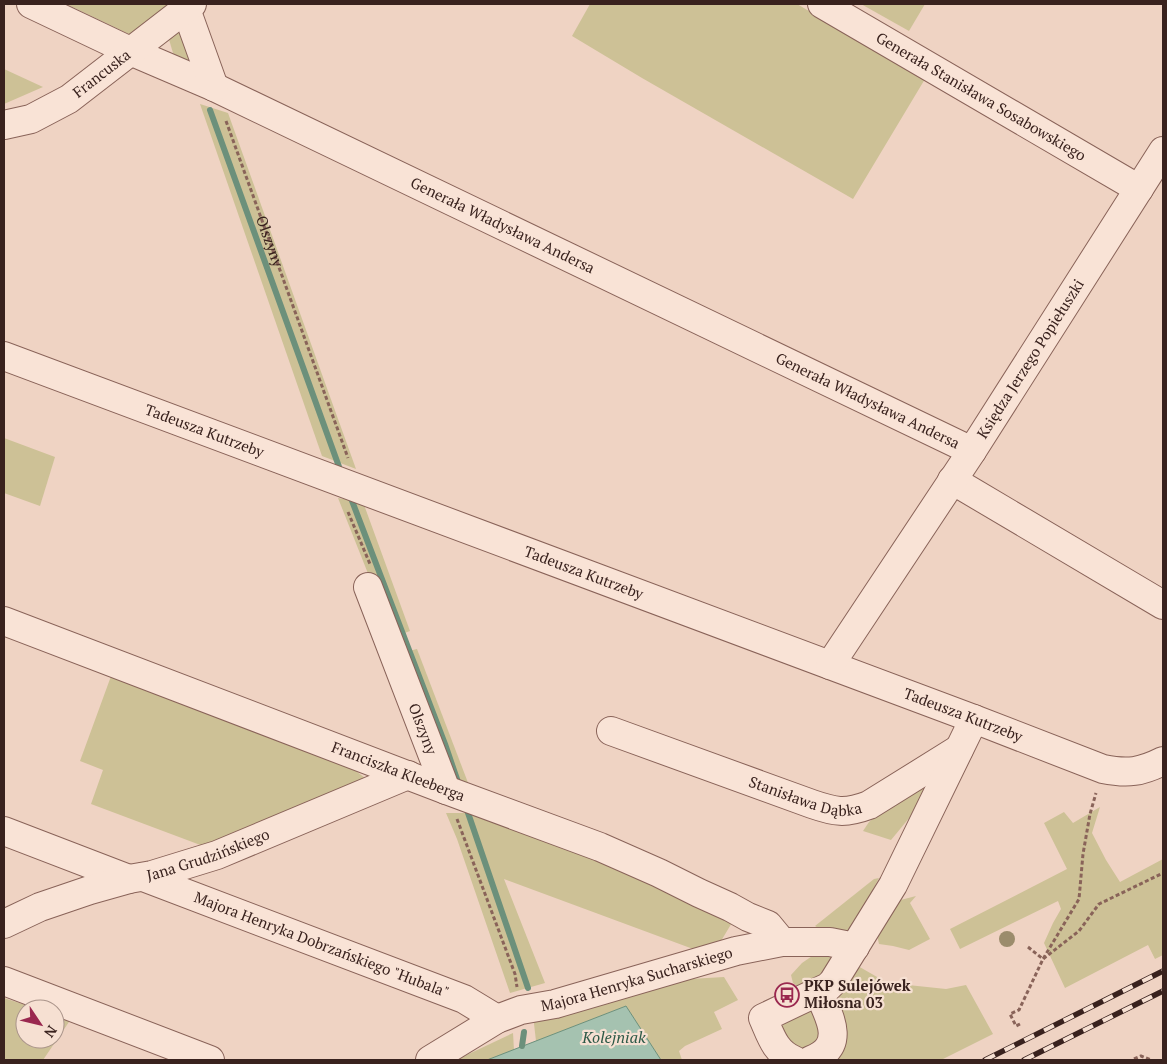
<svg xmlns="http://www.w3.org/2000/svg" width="1167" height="1064" viewBox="0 0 1167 1064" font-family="'PT Serif',serif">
<rect width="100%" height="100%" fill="#efd3c3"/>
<g fill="#cdc196">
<path d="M66,4H181L133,36Z"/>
<path d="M590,4H797L925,79L853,199L642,78L572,36Z"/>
<path d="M861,4H925L909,31Z"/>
<path d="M182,18L205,74L180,61L173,53L168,36Z"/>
<path d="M4,69L43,87L4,104Z"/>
<path d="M200,104L228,113L356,469L322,456Z"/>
<path d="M4,438L55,457L40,506L4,493Z"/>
<path d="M338,498L363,502L410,631L391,638L369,576Z"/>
<path d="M417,649L470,788L452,783L405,652Z"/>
<path d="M114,668L330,751L365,778L203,846L91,804L103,770L80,761Z"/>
<path d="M928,780L910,817L891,840L863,831L869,822L911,787Z"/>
<path d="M1100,807L1092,833L1106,860L1120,882L1163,859V955L1155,959L1148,945L1065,988L1044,943L1053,923L1061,909L1058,901L960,949L950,929L1067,869L1044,823L1064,812L1073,823Z"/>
<path d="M446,813H480L662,883L733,921L712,956L504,879L545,983L510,993L457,839Z"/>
<path d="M879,878L853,928L839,940L815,926L874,879Z"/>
<path d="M916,896L910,903L930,939L909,950L893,946L879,944L877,935L893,902Z"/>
<path d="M821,950L836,954L830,970L805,985L797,986L793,983L791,975L802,963Z"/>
<path d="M858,966L884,981L908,985L946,989L966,985L993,1034L941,1060H830L840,990Z"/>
<path d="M724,977L738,1000L714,1012L722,1029L685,1046L679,1051L682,1060H661L626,1006L536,1041L533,1015L673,980Z"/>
<path d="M4,998L38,1009H25V1039H55V1014L71,1019L43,1060H4Z"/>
<path d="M805,1008L813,1010L823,1041L801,1052L786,1043L782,1028L784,1020Z"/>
<path d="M513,1033L514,1050L487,1060H456Z"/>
</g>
<path fill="#a5c2b0" stroke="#6c907b" d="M626,1006L661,1060H487Z"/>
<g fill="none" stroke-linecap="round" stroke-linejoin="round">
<g stroke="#6c907b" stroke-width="6">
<path d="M210,110L342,475"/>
<path d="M349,493L445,744L459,785"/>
<path d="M466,807L528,988"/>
<path d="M522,1046L524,1032"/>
</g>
<g stroke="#896359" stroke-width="30">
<g id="minor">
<path id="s2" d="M31,4L130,51L214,87L972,451"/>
<path id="s3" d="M822,4L1139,189"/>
<path d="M186,9L214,87"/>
<path id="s4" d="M4,125L31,119L69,99L192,4"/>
<path id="s5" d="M4,356L974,719L1103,769C1128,774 1141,772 1163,761"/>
<path d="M952,480L1163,605"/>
<path id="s6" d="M368,587L446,790"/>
<path id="s7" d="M4,621L446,790L600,847L659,873L699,893L730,907L748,917L768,925L782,942"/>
<path id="s8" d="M830,665L972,451L1163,151"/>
<path id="s9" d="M611,731L812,804C835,812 845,814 869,805L959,749"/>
<path d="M4,831L129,879"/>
<path id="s10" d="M143,877L464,999L497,1019"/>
<path id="s11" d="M4,924L40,907L90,890L129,879L152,875L217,855L408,775"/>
<path d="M4,981L210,1060"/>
<path id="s12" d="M430,1060L497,1019L521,1010L555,1004L736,951L782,942H830L855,947"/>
<path d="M794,1060C775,1052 771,1036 763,1018L828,987L833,982L893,885L974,719"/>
<path d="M811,1060C847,1046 830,1017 818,992"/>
</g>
</g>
<g stroke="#896359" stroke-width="3" stroke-dasharray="4 2.5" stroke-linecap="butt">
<path id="s1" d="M226,121L348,458"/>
<path d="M348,512L370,564"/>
<path d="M457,819L515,974L517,987"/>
<path d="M1028,947L1043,959L1079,931L1099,904L1163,873"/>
<path d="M1020,1024L1016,1026L1010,1014L1019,1010L1043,959L1079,899L1083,854L1090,814L1096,793"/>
<path d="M1134,1059L1141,1056L1151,1060"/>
</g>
<use href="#minor" stroke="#f9e3d6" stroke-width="28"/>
<g stroke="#39221e" stroke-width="5.5">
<g id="rail">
<path d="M985,1060L1163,971"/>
<path d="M1024,1060L1163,991"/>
</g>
</g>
<use href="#rail" stroke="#f6e0d2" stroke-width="4" stroke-dasharray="11" stroke-linecap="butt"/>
</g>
<circle fill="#9b8c6c" cx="1007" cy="939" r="8"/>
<defs>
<g id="bus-ring" transform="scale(1.25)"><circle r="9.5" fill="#f6e0d2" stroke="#9a284f" stroke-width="1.5"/><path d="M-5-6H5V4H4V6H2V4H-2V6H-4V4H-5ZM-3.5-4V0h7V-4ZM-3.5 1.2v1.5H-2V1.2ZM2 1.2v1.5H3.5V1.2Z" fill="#9a284f"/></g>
</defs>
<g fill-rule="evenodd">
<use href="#bus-ring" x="787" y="995"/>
</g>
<g text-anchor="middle" stroke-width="4.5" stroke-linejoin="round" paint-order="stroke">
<g font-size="15" fill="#39221e" stroke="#f6e0d2">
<text dy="5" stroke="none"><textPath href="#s4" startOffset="112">Francuska</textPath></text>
<text dy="5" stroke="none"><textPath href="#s3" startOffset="184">Generała Stanisława Sosabowskiego</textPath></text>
<text dy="5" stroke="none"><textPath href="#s2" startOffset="521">Generała Władysława Andersa</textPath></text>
<text dy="5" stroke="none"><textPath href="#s1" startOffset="128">Olszyny</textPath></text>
<text dy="5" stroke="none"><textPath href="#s8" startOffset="366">Księdza Jerzego Popiełuszki</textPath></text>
<text dy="5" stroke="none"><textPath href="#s2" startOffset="926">Generała Władysława Andersa</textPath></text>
<text dy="5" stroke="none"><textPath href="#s5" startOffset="214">Tadeusza Kutrzeby</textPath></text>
<text dy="5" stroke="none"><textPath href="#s5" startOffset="619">Tadeusza Kutrzeby</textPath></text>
<text dy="5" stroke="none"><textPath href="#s5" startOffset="1024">Tadeusza Kutrzeby</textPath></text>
<text dy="5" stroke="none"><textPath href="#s6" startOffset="152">Olszyny</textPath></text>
<text dy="5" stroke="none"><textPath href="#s7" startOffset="422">Franciszka Kleeberga</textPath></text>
<text dy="5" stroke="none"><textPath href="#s9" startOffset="206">Stanisława Dąbka</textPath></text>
<text dy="5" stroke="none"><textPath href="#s11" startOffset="216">Jana Grudzińskiego</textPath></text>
<text dy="5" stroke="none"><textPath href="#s10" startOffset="191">Majora Henryka Dobrzańskiego "Hubala"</textPath></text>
<text dy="5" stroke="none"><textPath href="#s12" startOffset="224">Majora Henryka Sucharskiego</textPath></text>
</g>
<g font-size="15" font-weight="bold" fill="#39221e" stroke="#f6e0d2" text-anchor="start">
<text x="804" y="991">PKP Sulejówek<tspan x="804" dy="17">Miłosna 03</tspan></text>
</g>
<g font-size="16" font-style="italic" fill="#2d5947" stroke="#f6e0d2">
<text x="614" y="1043">Kolejniak</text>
</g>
</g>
<rect width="1167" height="1064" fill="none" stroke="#39221e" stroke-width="10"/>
<g transform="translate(40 1024) rotate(125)"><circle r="24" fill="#f6e0d2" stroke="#aa948a"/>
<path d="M0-4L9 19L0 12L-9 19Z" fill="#9a284f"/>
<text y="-8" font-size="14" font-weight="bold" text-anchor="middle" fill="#39221e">N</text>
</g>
</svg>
